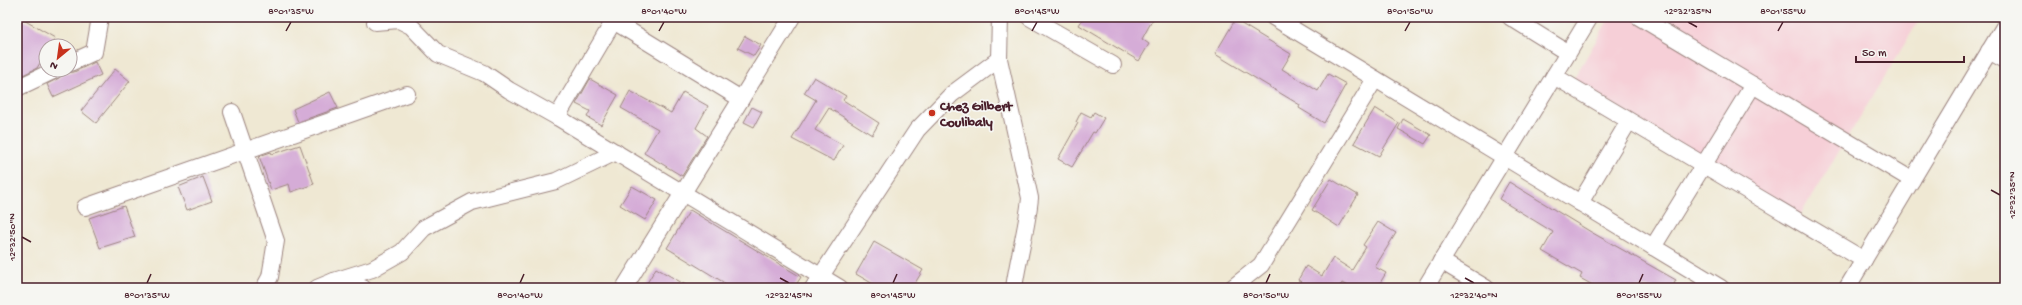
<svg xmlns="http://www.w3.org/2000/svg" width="2022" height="305" viewBox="0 0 2022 305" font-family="'Gochi Hand',sans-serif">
<rect width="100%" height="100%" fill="#f6f6f2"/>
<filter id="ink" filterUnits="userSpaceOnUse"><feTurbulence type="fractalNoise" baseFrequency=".025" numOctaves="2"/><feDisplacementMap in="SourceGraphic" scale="8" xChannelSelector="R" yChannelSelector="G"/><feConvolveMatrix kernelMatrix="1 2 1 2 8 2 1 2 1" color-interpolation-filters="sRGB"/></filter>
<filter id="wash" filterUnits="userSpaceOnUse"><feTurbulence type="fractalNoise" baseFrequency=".012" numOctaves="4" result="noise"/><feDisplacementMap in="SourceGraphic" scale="16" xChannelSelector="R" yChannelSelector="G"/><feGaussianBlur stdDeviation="0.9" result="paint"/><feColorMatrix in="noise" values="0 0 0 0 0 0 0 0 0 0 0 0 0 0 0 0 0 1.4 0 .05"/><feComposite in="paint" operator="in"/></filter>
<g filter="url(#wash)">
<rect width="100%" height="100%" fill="#efe8d3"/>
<path fill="#f6cfd7" d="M1610,17H1921L1799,217L1573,80Z"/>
<g id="blocks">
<g fill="#d5acd7">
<path d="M1084,17H1154L1142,39L1149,44L1139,61L1079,25Z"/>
<path d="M22,19L55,38L50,46H46V53L37,68L21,76L17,74V28Z"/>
<path d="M1235,20L1291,54L1282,69L1318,91L1328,74L1346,84L1324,123L1299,108L1300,105L1215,54Z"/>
<path d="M745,36L761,45L754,56L738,48Z"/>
<path d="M95,62L101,75L53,97L47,84L59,78L64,73L74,72Z"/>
<path d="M115,69L130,81L96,123L81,111Z"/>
<path d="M814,77L846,96L843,100L879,123L872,135L829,108L815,130L843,145L834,161L792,139L816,100L804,93Z"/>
<path d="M590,79L618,95L601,125L587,117L590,111L576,104Z"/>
<path d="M630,91L671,113L683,92L708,106L696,128L707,136L682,176L644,153L658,129L621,108Z"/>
<path d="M330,92L338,108L298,122L293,109Z"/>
<path d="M752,107L762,112L754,127L744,122Z"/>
<path d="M1375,108L1399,123L1379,156L1354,143Z"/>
<path d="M1081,112L1091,117L1094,112L1104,118L1095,133L1093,132L1072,167L1058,159L1078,123L1076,122Z"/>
<path d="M1403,119L1431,135L1425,144L1398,129Z"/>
<path d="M300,145L314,184L291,192L289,184L271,190L259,156L271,152L272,154Z"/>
<path d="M203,177L212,201L187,210L178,187Z"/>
<path d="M1331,179L1358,195L1339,227L1312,210Z"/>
<path d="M1509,182L1591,232L1676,280L1672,288H1598L1580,278L1582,274L1542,251L1553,232L1499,199Z"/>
<path d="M632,186L657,200L645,220L620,205Z"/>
<path d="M124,206L135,237L100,248L89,218Z"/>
<path d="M690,210L801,277L794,288H733L667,248Z"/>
<path d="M1378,222L1396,233L1375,267L1386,273L1377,288H1351L1342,283L1340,286L1342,288H1311L1298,280L1306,266L1322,276L1333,258L1352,270L1366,247L1363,245Z"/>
<path d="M874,242L923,270L912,288H880L856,274Z"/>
<path d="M656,268L691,288H644Z"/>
</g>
</g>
</g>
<g filter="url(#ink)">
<use href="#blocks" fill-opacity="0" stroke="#9c847f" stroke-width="1"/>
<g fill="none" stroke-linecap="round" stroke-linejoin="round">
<g stroke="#9c847f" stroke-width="18">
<g id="minor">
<path d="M607,17L741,99"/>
<path d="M1000,17L999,59L1030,198C1027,229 1018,258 1014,288"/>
<path d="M1029,17L1113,65"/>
<path d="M1273,17L1721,288"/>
<path d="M1510,17L1568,53"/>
<path d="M1639,17L1912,180"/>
<path d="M375,22L399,20L411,26L438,54L484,73L509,90L557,117L840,288"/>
<path d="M1989,51L2005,60"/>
<path d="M70,63L94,52L100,17"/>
<path d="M1554,76L1864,260"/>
<path d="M17,88L55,70"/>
<path d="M232,112L276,241L270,277L264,288"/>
<path d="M557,117L616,17"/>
<path d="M1580,203L1629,121"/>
<path d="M85,207L407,94"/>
<path d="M1653,247L1753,85"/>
<path d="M1441,261L1486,288"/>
<path d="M334,281L372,269L402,252L424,228L472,202L556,181L616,152"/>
<path d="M317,288L334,281L363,288"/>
<path d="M624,288L792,17"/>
<path d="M813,288L917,130L952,94L999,59"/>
<path d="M1232,288L1261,265L1375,79"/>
<path d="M1425,288L1590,17"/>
<path d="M1847,288L2005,25"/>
</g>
</g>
<use href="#minor" stroke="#fff" stroke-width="16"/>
</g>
</g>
<path fill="none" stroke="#4a1f2b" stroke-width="1.5" d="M1688,22L1697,27M286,31L291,22M659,31L664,22M1032,31L1037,22M1405,31L1410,22M1778,31L1783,22M1991,190L2000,195M22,237L31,242M780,278L789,283M1465,278L1474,283M147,283L151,274M520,283L524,274M893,283L897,274M1266,283L1270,274M1639,283L1643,274"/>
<circle fill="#c8321e" stroke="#f6f6f2" stroke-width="1.5" cx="932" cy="113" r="4"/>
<g text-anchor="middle" stroke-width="3.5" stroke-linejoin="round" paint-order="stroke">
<g font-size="14" font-weight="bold" fill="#4a1f2b" stroke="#f6f6f2" text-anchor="start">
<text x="940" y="110">Chez Gilbert<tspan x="940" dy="16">Coulibaly</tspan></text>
</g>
</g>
<rect width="2022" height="305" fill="none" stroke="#f6f6f2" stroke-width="44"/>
<g transform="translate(58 58) rotate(209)"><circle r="19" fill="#f6f6f2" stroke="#b1a0a2"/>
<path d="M0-3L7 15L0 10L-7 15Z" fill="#c8321e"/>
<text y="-6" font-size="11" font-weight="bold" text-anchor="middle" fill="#4a1f2b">N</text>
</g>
<path d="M1856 56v6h108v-6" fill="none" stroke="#4a1f2b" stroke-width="2"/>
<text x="1862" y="56" font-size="12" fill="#4a1f2b" stroke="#f6f6f2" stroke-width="3" paint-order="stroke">50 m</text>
<rect x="22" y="22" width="1978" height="261" fill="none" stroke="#4a1f2b" stroke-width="1.5"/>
<g font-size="10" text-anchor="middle" fill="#4a1f2b">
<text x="291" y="14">8°01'35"W</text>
<text x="664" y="14">8°01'40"W</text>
<text x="1037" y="14">8°01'45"W</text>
<text x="1410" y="14">8°01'50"W</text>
<text x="1688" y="14">12°32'35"N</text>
<text x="1783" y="14">8°01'55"W</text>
<text transform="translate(2011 195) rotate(-90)" y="4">12°32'35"N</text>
<text transform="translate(11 237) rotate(-90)" y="4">12°32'50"N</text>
<text x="147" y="298">8°01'35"W</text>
<text x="520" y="298">8°01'40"W</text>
<text x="789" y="298">12°32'45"N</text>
<text x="893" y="298">8°01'45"W</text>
<text x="1266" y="298">8°01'50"W</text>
<text x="1474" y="298">12°32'40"N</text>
<text x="1639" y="298">8°01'55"W</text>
</g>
</svg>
